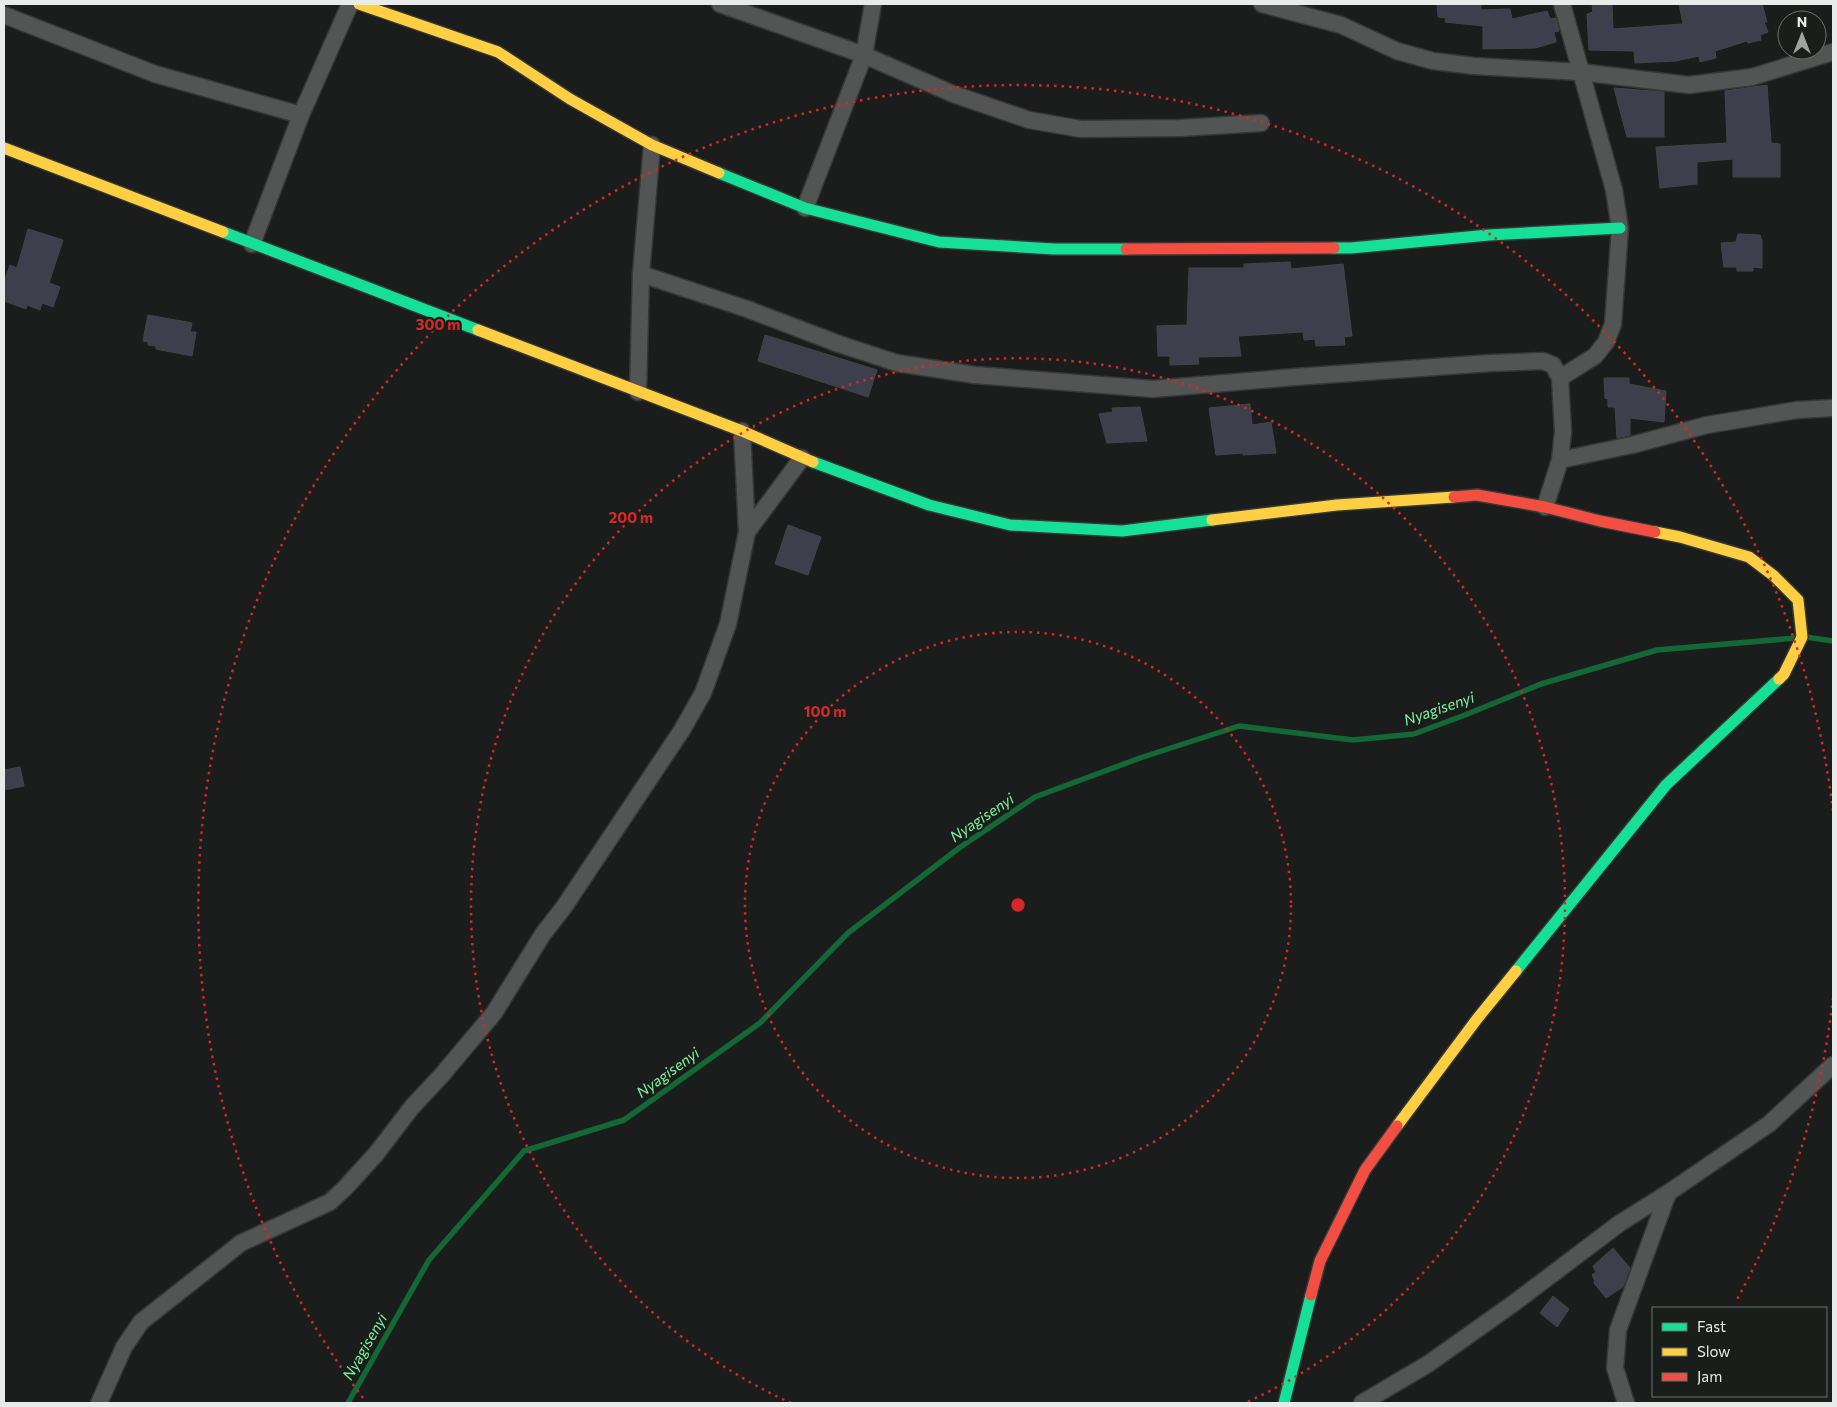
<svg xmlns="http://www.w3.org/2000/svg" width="1837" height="1407" viewBox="0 0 1837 1407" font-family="Commissioner,sans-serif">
<rect width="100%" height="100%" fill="#1b1d1c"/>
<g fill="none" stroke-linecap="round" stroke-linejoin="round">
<g stroke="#136836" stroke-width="5.5">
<path d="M1806,637L1833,641"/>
<path d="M348,1403L429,1260L524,1151L624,1120L760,1023L848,933L959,848L1035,797L1140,758L1239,726L1353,740L1414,734L1465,715L1541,684L1657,650L1796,638"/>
</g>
</g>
<g fill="#3d3f4c" stroke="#444545">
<path d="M1437,4H1481V10L1510,9L1512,19L1547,11L1550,19L1556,18L1559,31L1554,32L1556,42L1535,48L1483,49V26L1445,22L1446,18L1438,17Z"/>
<path d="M1592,4H1612L1613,29L1683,24L1679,4H1762L1767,22H1764L1768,32L1760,35L1761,40L1748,43L1747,41L1715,51L1716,58L1700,62L1699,56L1676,61L1635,63L1634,51L1589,50L1587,14L1593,12Z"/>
<path d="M1767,85L1771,143L1780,144V177H1733V159L1697,162V184L1660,188L1656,147L1727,143L1725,91Z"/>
<path d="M1614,88L1664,92V137H1627Z"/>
<path d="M28,229L63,240L49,283L60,287L53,307L42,303L40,310L27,305L26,309L4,301V282L10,265L17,268Z"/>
<path d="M1738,234L1760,235L1762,241V268L1753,267V271H1737V267H1724L1721,243L1736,242Z"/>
<path d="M1290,262L1291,269L1343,264L1352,336L1344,337L1345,345L1316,346L1315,339L1304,340L1303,332L1238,336L1241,356L1198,357L1199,364L1170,365V356H1158L1157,326L1187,325L1189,268H1244V264Z"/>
<path d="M148,315L192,323L190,332H196L192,356L156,349V346L148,345V342L143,341Z"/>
<path d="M765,335L877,370L868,397L758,361Z"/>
<path d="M1604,378H1629V384L1666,391L1664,422L1630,418V435L1617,438L1615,407H1608V399L1605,398Z"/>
<path d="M1250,404L1252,425L1271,422L1276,453L1243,455V453L1216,455L1209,408Z"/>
<path d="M1140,407L1147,441L1107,443L1099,414L1113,412L1112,408Z"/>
<path d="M788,525L821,537L808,575L775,564Z"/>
<path d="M20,767L24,786L4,790V770Z"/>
<path d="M1613,1248L1630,1268L1623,1287L1606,1298L1594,1283L1595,1281L1592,1275L1596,1272L1593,1266Z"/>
<path d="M1553,1296L1569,1309L1557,1327L1540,1313Z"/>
</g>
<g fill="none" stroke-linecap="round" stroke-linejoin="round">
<g stroke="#363837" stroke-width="19">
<g id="street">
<path d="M720,4L864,55L953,94L1029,120L1081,129L1180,128L1261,123"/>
<path d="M1262,4L1341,25L1397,51L1433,61L1474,66L1580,72L1689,85L1752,77L1833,52"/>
<path d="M4,15L155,74L301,115"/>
<path d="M805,208L864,55L873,4"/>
<path d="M252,244L301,115L350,4"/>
<path d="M641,274L747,309L839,344L897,363L975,375L1153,389L1295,377L1491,363L1543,361L1553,365L1560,378L1563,432L1560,460L1545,507"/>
<path d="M1560,378L1595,356L1606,342L1613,324L1620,228L1614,190L1562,4"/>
<path d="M638,392L641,274L652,145"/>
<path d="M1560,460L1632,445L1707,425L1797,410L1833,408"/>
<path d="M747,532L802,458"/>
<path d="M99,1403L124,1347L141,1322L241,1243L330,1202L345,1188L376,1154L412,1107L441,1076L494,1013L543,934L564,907L682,730L703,693L728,624L747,532L742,431"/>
<path d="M1362,1403L1428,1364L1514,1303L1620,1223L1668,1193L1769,1124L1833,1065"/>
<path d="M1626,1403L1615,1368L1618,1330L1668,1193"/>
</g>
</g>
<g stroke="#363837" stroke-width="14">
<g id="fast">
<path d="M719,173L805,208L939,242L1054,249H1126"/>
<path d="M223,232L478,330"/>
<path d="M1334,248H1351L1489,235L1620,228"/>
<path d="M813,462L929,505L1010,525L1122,531L1212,520"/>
<path d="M1516,971L1666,785L1779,679"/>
<path d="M1284,1403L1311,1295"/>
</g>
</g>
<g stroke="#363837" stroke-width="14">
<g id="slow">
<path d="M359,4L498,52L570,99L652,145L719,173"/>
<path d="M4,148L223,232"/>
<path d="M478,330L742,431L813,462"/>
<path d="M1212,520L1337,505L1454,497"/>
<path d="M1655,532L1680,537L1749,557L1774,576L1798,600L1802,637L1784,674L1779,679"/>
<path d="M1397,1126L1477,1019L1516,971"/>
</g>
</g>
<g stroke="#363837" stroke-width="14">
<g id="jam">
<path d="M1126,249L1334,248"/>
<path d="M1454,497L1477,495L1545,507L1600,521L1655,532"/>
<path d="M1311,1295L1320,1261L1365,1170L1397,1126"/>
</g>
</g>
<use href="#street" stroke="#535554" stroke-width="16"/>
<use href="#fast" stroke="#16e098" stroke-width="11"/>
<use href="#slow" stroke="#ffcf43" stroke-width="11"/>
<use href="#jam" stroke="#f24e42" stroke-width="11"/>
</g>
<g fill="none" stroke="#d62828" stroke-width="2.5" stroke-dasharray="2.5 5">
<circle cx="1018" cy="905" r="273"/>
<path d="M791 1403A547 547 0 1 1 1245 1403"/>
<path d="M1833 998A820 820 0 0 1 1735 1303M363 1398A820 820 0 1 1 1833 812"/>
</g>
<g text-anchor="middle" stroke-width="4.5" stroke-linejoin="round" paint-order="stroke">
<g font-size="15" font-style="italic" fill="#82f0a2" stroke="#1a1e1b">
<text transform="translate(1439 709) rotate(-19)" y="5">Nyagisenyi</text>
<text transform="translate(982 818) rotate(-34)" y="5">Nyagisenyi</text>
<text transform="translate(668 1073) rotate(-36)" y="5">Nyagisenyi</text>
<text transform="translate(365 1347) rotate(-60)" y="5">Nyagisenyi</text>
</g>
</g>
<circle cx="1018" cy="905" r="8" fill="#d62828" stroke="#1a1e1b" stroke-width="2.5"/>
<g font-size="15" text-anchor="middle" font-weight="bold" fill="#d62828" stroke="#1a1e1b" stroke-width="4.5" stroke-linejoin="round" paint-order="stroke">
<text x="438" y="330">300 m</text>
<text x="631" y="523">200 m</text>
<text x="825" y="717">100 m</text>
</g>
<rect width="1837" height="1407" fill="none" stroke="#e8ebe9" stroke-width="10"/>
<rect x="1652" y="1307" width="175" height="90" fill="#1a1e1b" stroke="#6c706d"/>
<rect x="1662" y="1323" width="25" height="8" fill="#16e098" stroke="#6c706d"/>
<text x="1697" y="1332" font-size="15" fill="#e8ebe9">Fast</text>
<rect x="1662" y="1348" width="25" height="8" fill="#ffcf43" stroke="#6c706d"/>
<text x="1697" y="1357" font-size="15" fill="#e8ebe9">Slow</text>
<rect x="1662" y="1373" width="25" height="8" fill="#f24e42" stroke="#6c706d"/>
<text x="1697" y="1382" font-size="15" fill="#e8ebe9">Jam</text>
<g transform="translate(1802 35)"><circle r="24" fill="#1a1e1b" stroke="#6c706d"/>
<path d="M0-4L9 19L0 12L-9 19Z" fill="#a0a3a1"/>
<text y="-8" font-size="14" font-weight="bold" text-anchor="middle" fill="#e8ebe9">N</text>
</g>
</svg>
